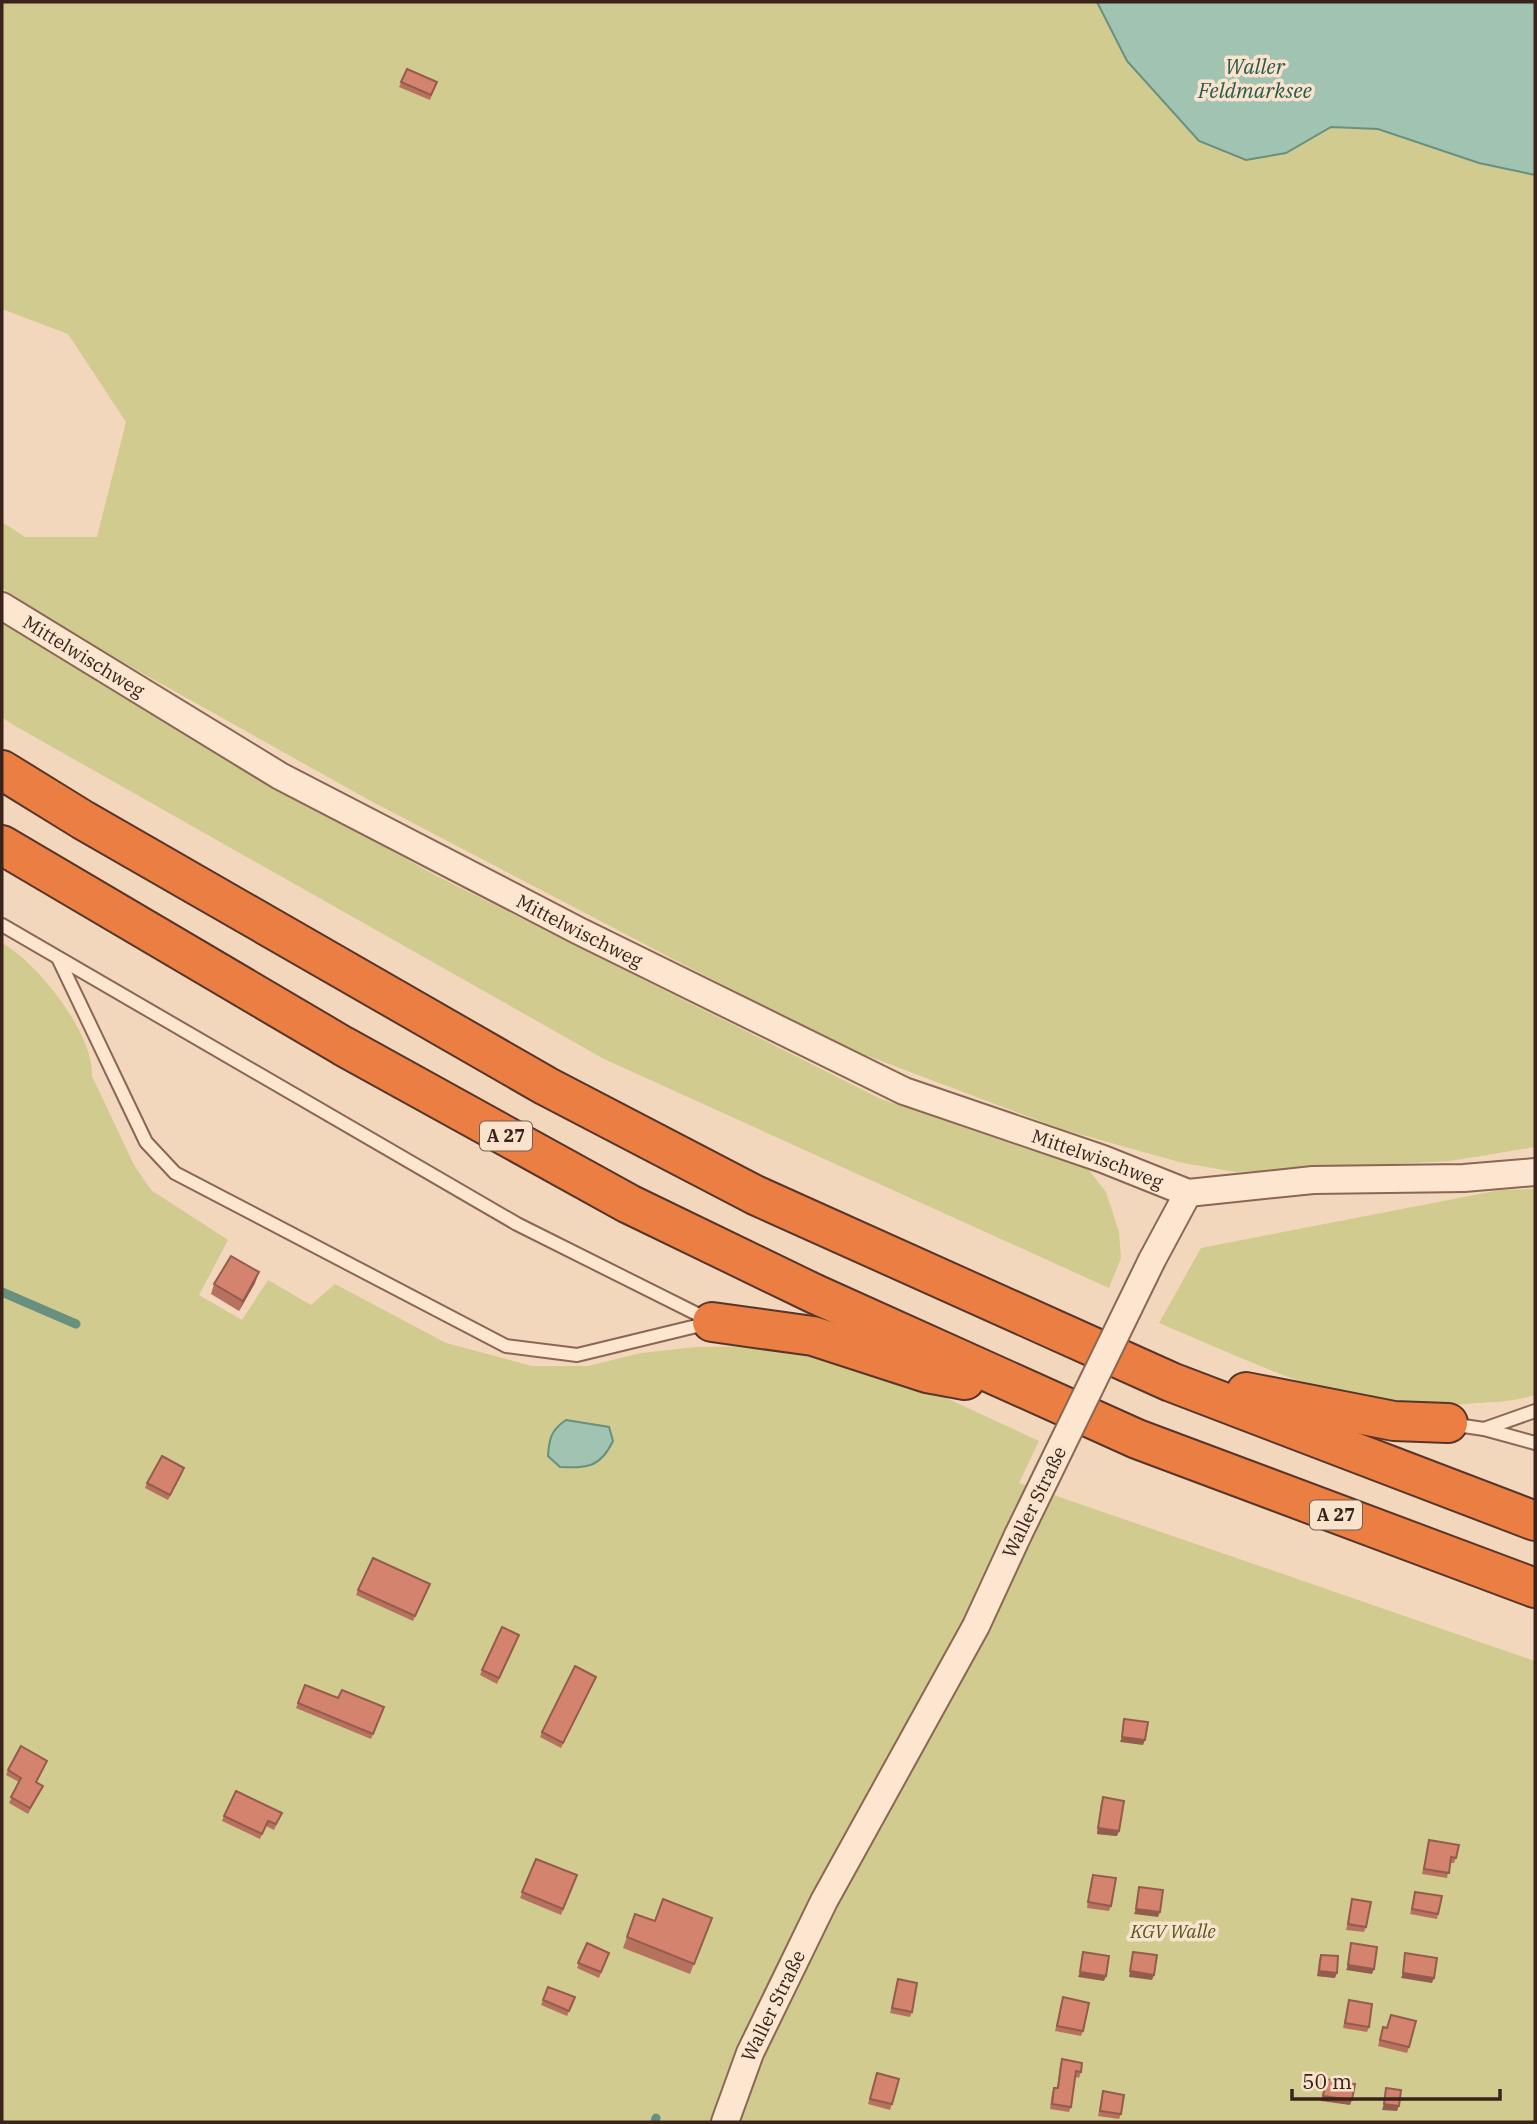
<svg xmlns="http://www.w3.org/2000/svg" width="1537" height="2124" viewBox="0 0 1537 2124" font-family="'IBM Plex Serif',serif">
<rect width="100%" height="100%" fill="#f2d7bc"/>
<g fill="#d1cb8f">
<path d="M2,2H1097L1127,61L1199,141L1246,160L1286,153L1331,127L1378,129L1479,163L1535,175V1147L1450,1161L1236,1172L1183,1163L1061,1129L836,1044L369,800L106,653L2,588V522L25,537H97L126,422L68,334L2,309Z"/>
<path d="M2,622L258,776L435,875L881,1099L1088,1169L1106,1192L1119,1232L1121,1258L1109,1288L604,1059L10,723L2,717Z"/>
<path d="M2,943C38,963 94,1034 92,1076L134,1165L151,1190L228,1240L199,1295L242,1320L268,1280L311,1305L335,1284L446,1343L532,1366H588L641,1353L696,1347L764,1346L833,1356L931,1391L1039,1441L1019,1483L1535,1661V2122H2Z"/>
<path d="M1535,1189V1395C1516,1401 1497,1402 1477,1403C1446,1406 1411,1409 1381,1403C1303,1389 1231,1353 1159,1323L1201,1248L1500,1190Z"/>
</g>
<g fill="#a1c3b2" stroke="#67917e" stroke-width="2">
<path d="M1097,2H1535V175L1479,163L1378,129L1331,127L1286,153L1246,160L1199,141L1127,61Z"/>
<path d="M566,1420L609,1427L613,1441C600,1468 587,1468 560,1467L548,1456C549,1439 551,1430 566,1420Z"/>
</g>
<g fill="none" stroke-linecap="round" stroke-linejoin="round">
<g stroke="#67917e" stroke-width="9">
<path d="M2,1292L76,1324"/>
<path d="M655,2122L656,2118"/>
</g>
<g stroke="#8b6654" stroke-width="16">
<g id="service">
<path d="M2,925L517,1224L709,1320"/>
<path d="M59,960L146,1142L175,1173L506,1346L577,1355L709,1323"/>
<path d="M1450,1424L1484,1429L1535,1443"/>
<path d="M1484,1429L1535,1411"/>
</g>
</g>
<g stroke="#8b6654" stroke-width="30">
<g id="minor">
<path id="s1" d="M2,606L280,776L579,931L904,1091L1103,1159L1188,1193L1313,1180L1464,1178L1535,1172"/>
<path d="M1152,1260L1188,1193"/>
<path id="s2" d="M725,2122L750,2053L824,1901L976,1626L1018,1535"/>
</g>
</g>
<g stroke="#583529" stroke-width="42">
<g id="motorway">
<path d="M2,770L83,820L546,1086L755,1195L1171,1382L1535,1521"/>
<path d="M2,845L343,1046L629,1204L815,1294L1137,1439L1535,1588"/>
<path d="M712,1322L813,1336L927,1373L965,1380"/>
<path d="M1246,1392L1394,1421L1448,1423"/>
</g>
</g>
<use href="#service" stroke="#fce6d0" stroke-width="12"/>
<use href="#minor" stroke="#fce6d0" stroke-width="26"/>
<use href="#motorway" stroke="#eb7e43" stroke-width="38"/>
<g stroke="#8b6654" stroke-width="30" stroke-linecap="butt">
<path id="minor-bridge" d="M1018,1535L1152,1260"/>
</g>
<use href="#minor-bridge" stroke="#fce6d0" stroke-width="26"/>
</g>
<g fill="#b6715f">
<path d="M407,69L437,82L430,100L399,87Z"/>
<path d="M255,1283L239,1311L211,1294L214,1284Z"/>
<path d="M182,1474L168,1500L145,1488L147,1483Z"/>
<path d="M430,1584L413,1621L356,1595L358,1590Z"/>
<path d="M517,1641L497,1684L480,1675L482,1670Z"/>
<path d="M596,1677L561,1748L540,1737L542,1732Z"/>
<path d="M305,1685L338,1698L384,1707L371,1739L296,1708Z"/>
<path d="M45,1766L36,1782L41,1791L28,1814L9,1803L19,1782L6,1775L8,1770Z"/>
<path d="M1103,1797L1117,1836L1097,1834L1101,1803Z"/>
<path d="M282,1813L274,1830L266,1826L260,1839L222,1821L224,1816Z"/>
<path d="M1429,1840L1456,1858L1454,1863H1450L1447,1878L1422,1874Z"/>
<path d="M536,1859L577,1875L561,1915L520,1898Z"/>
<path d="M1093,1875L1111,1906L1109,1911L1087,1908L1091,1880Z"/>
<path d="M1415,1892L1438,1914L1437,1919L1410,1914Z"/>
<path d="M1352,1899L1366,1927L1364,1932L1346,1930Z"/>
<path d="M635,1914L655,1921L712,1918L690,1974L623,1948Z"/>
<path d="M587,1943L609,1953L599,1978L577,1968Z"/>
<path d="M1321,1955L1335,1978L1317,1976L1319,1960Z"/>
<path d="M898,1979L912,2012L910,2017L890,2013Z"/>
<path d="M548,1987L575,1997L567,2016L541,2005Z"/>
<path d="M1063,1997L1083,2031L1081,2036L1055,2031Z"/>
<path d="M1349,2000L1369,2027L1367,2032L1343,2028Z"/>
<path d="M1391,2015L1409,2047L1407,2053L1378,2046L1383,2027L1387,2028Z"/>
<path d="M1062,2059L1081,2072L1079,2078L1075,2077L1071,2107L1069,2112L1050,2109L1052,2093L1054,2088H1057L1060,2065Z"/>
<path d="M875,2079L892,2104L890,2110L868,2104Z"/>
<path d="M1103,2091L1121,2114L1119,2119L1098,2116Z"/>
</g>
<g fill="#945c4d">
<path d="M259,1272L255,1283L239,1311L243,1301Z"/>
<path d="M1122,1737L1145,1740L1143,1745L1120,1742Z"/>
<path d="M1098,1828L1119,1831L1117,1836L1097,1834Z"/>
<path d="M1136,1909L1160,1912L1158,1917L1134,1914Z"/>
<path d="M1348,1965L1374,1969L1372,1974L1346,1970Z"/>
<path d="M1130,1971L1154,1975L1152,1980L1129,1977Z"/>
<path d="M1319,1971L1337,1973L1335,1978L1317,1976Z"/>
<path d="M1080,1972L1106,1976L1104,1981L1078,1977Z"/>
<path d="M1403,1973L1434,1978L1432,1983L1401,1978Z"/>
<path d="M1323,2096L1352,2100L1350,2105L1321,2101Z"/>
<path d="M1384,2104L1399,2106L1397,2111L1382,2110Z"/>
</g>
<g fill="#d4836e" stroke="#945c4d" stroke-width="2">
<path d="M407,69L437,82L431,95L401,82Z"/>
<path d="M231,1256L259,1272L243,1301L214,1284Z"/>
<path d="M162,1456L184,1468L170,1495L147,1483Z"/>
<path d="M373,1558L430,1584L415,1616L358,1590Z"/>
<path d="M502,1627L519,1635L499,1678L482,1670Z"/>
<path d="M575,1666L596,1677L563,1743L542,1732Z"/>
<path d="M305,1685L338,1698L342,1690L384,1707L373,1734L298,1703Z"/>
<path d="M1124,1719L1148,1722L1145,1740L1122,1737Z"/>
<path d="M21,1746L47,1761L36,1782L43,1786L30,1808L11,1797L21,1778L8,1770Z"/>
<path d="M236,1791L282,1813L276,1824L268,1821L262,1834L224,1816Z"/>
<path d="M1103,1797L1124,1801L1119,1831L1098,1828Z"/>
<path d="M1429,1840L1459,1845L1456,1858L1451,1857L1449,1873L1424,1869Z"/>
<path d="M536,1859L577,1875L563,1909L522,1892Z"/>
<path d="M1093,1875L1116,1878L1111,1906L1088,1902Z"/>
<path d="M1139,1887L1163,1890L1160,1912L1136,1909Z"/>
<path d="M1415,1892L1442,1896L1438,1914L1412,1909Z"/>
<path d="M663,1899L712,1918L694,1964L627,1937L635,1914L655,1921Z"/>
<path d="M1352,1899L1371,1902L1366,1927L1348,1924Z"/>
<path d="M587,1943L609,1953L601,1972L578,1963Z"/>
<path d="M1351,1943L1377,1947L1374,1969L1348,1965Z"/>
<path d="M1083,1952L1109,1956L1106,1976L1080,1972Z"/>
<path d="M1133,1952L1157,1955L1154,1975L1130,1971Z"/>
<path d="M1405,1953L1437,1958L1434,1978L1403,1973Z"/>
<path d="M1321,1955L1338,1956L1337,1973L1319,1971Z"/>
<path d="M898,1979L917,1983L912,2012L892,2008Z"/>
<path d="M548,1987L575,1997L569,2011L543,2000Z"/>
<path d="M1063,1997L1089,2003L1083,2031L1057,2026Z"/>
<path d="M1349,2000L1372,2004L1369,2027L1345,2023Z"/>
<path d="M1391,2015L1416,2021L1409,2047L1380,2040L1383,2027L1387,2028Z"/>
<path d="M1062,2059L1082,2063L1081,2072L1076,2071L1071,2107L1052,2104L1054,2088H1058Z"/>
<path d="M877,2073L899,2079L892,2104L870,2099Z"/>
<path d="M1326,2079L1355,2084L1352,2100L1323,2096Z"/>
<path d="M1386,2088L1401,2090L1399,2106L1384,2104Z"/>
<path d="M1103,2091L1124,2095L1121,2114L1100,2111Z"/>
</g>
<g text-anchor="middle" stroke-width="7" stroke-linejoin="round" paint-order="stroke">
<g fill="#f9e3cd" stroke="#735d50" stroke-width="2">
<rect x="480" y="1121.5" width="52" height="29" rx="5"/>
<rect x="1310" y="1500.5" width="52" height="29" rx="5"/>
</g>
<g font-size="18" font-weight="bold" fill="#39231a">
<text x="506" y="1142">A 27</text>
<text x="1336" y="1521">A 27</text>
</g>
<g font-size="19" fill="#39231a" stroke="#f9e3cd">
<text dy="7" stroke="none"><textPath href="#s1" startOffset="96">Mittelwischweg</textPath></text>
<text dy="7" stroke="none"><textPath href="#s1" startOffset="663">Mittelwischweg</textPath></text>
<text dy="7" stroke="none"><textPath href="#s1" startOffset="1230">Mittelwischweg</textPath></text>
<text transform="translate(1034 1502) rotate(-64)" y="7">Waller Straße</text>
<text dy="7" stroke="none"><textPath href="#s2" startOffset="126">Waller Straße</textPath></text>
</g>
<g font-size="19" font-style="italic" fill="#55581f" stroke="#f9e3cd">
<text x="1173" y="1938">KGV Walle</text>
</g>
<g font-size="21" font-style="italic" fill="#285a4d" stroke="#f9e3cd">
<text x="1255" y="74">Waller<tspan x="1255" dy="24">Feldmarksee</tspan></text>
</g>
</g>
<rect width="1537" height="2124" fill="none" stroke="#39231a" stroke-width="7"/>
<path d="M1292 2089v10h208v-10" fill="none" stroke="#39231a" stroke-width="3.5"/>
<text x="1302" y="2089" font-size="21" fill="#39231a" stroke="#f9e3cd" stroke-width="5" paint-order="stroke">50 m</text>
</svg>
